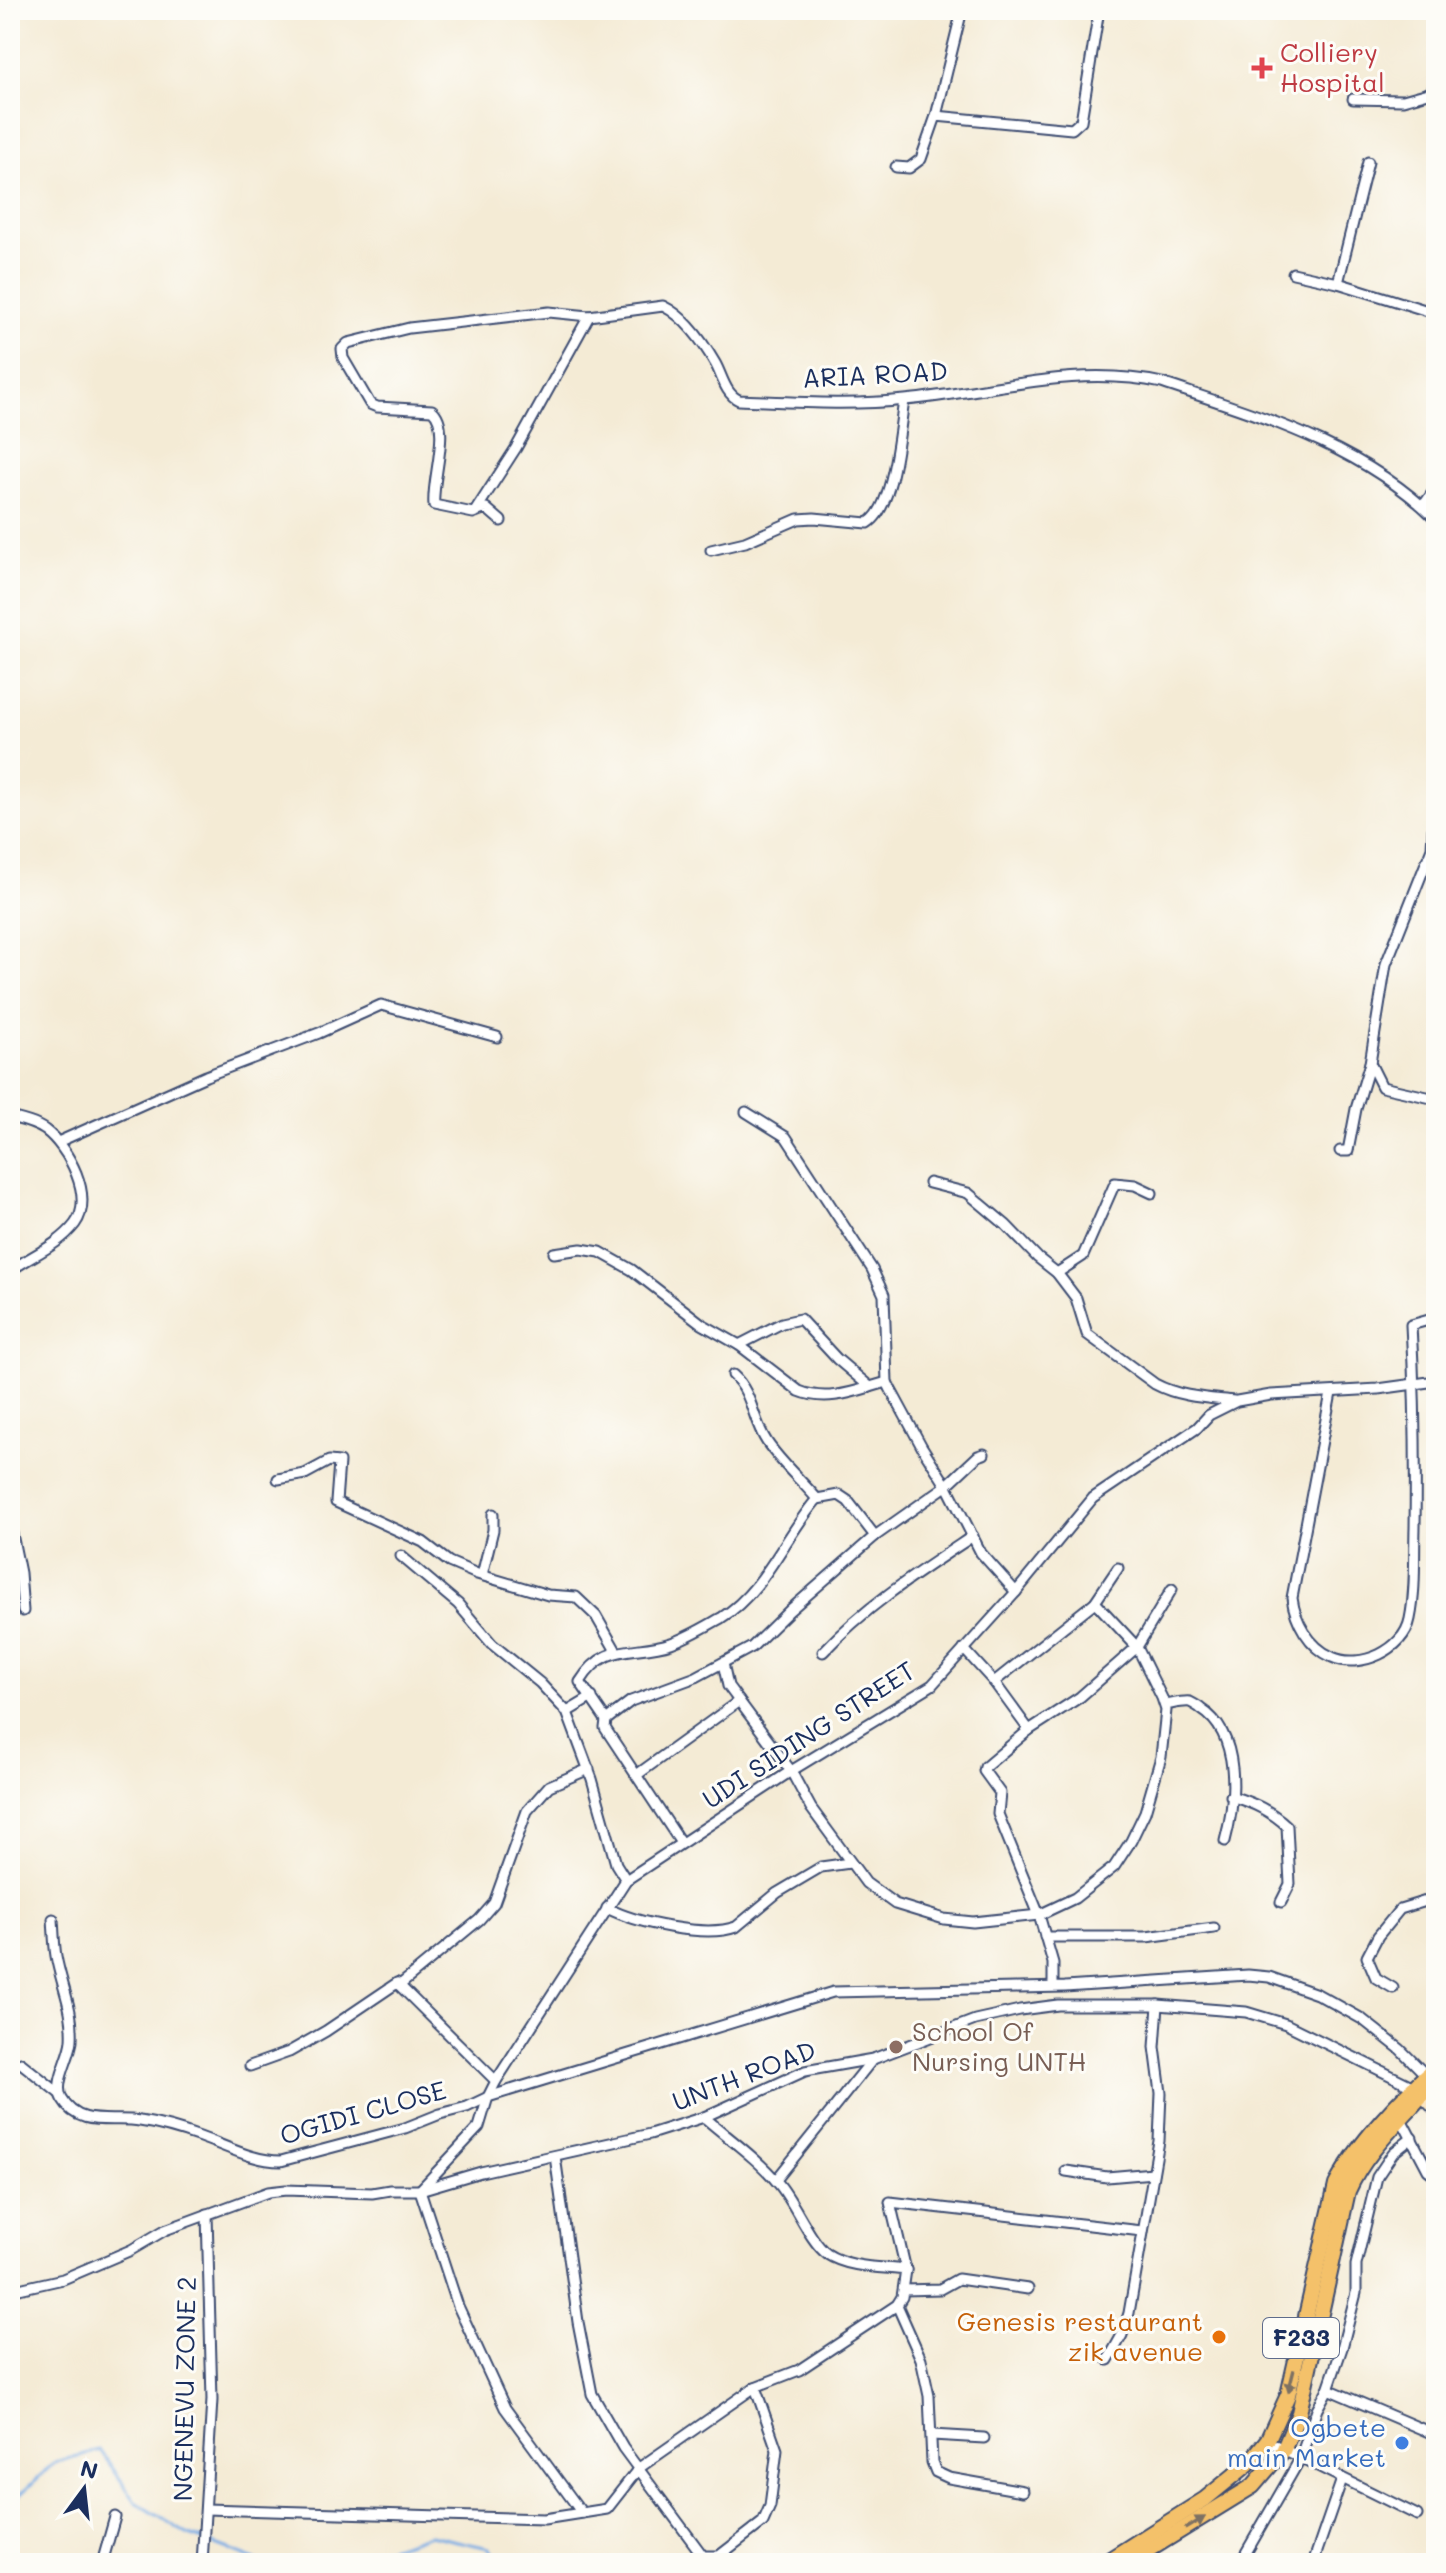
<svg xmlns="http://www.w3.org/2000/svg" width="1446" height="2573" viewBox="0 0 1446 2573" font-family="Mali,sans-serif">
<rect width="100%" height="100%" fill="#fdfcf7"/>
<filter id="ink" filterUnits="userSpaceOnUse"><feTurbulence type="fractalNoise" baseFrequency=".0125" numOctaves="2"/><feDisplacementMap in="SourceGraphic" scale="16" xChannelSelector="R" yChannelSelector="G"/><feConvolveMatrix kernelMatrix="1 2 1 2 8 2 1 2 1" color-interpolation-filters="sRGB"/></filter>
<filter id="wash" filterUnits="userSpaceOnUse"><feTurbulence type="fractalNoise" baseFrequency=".006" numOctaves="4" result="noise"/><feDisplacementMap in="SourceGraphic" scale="32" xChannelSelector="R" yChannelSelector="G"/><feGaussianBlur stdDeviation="1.8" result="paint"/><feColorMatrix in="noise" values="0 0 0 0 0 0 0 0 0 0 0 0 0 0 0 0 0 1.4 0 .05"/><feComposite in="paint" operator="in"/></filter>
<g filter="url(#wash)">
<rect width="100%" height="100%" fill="#f4ebd5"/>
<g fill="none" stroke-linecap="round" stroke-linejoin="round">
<g stroke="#78ace5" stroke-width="3">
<path d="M10,2504L55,2462L100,2450L136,2502L187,2534L263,2563"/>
<path d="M327,2563L352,2560L430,2535L489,2548L500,2563"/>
</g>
</g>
</g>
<g filter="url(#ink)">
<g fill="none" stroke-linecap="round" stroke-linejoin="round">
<g stroke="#3c4b70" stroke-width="13">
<g id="street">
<path d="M1432,91L1436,75"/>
<path d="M1353,99L1403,100L1436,91"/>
<path d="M936,116L962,10"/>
<path d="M896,167L909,168L921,159L936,116L1072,129L1081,121L1099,10"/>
<path d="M1293,273L1338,283L1428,311L1436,309"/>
<path d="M1338,283L1368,162"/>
<path d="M1423,506L1436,488"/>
<path d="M476,510L516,448L589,316"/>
<path d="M501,521L486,508L473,513L434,505C431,480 452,426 432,410L377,407L370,404L343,358L342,349L348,343L409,328L549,312L589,316L663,306C684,316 703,342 715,363C722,375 725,394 739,400C793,402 851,406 905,400C991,392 1075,364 1162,383C1259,416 1360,444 1436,519"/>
<path d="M711,550L745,542L798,519L814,518L868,523C894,508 899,430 904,401"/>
<path d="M1433,829L1432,848L1386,964L1370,1063L1382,1087L1436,1099"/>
<path d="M746,1112L786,1137L872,1269L884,1295L887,1382L890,1388L922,1447L949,1490L981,1553L1016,1592"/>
<path d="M10,1117C22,1120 35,1123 45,1130C68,1147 95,1197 75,1224C58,1246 32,1255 10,1271"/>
<path d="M58,1142L206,1076L319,1033L381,1005L497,1037"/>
<path d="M1340,1151H1348L1356,1109L1370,1063"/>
<path d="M929,1183L968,1193L1006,1225L1038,1258L1057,1273L1076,1298L1087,1334L1155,1384C1179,1397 1207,1398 1234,1401"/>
<path d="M554,1253L581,1249L600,1252L632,1270L702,1324L739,1345L799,1391C823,1401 847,1394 870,1387"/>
<path d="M1057,1273L1083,1256L1115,1183L1135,1185L1152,1193"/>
<path d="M739,1345L782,1323L800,1319L837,1359L870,1387L887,1382"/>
<path d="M733,1375C753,1393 752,1420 767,1442C781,1463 801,1480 817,1499L839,1495L848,1501L875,1536"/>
<path d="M1331,1393L1292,1598C1295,1621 1309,1647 1332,1657C1360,1670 1404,1650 1410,1619C1416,1590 1414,1558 1415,1528C1416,1460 1415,1393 1411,1325L1436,1318"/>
<path d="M278,1479L305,1474L329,1461L339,1462L336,1502L423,1542L449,1562L477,1574L548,1595L576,1597L596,1616L616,1651"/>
<path d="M10,1524L20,1573L23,1611"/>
<path d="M401,1556L458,1604L492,1644L540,1683L567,1712L592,1779L616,1864L626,1880"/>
<path d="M482,1575L493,1530V1514"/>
<path d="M964,1649L994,1682L1029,1730"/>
<path d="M823,1652C867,1605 919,1572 973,1536"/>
<path d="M723,1663L728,1686L791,1771L811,1808L866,1883L895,1904L944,1919L973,1922L1039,1915L1075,1898L1114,1867L1131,1841L1145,1812L1161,1757L1166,1710L1162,1698L1137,1647L1095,1602"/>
<path d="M994,1682L1095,1602L1118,1568"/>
<path d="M1165,1705C1172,1704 1183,1701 1190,1702C1192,1703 1199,1707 1201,1709C1241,1734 1236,1800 1225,1841"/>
<path d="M567,1712L592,1697"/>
<path d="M606,1720L631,1701L696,1677L752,1647L790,1610L875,1536L946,1486L978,1456L984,1454"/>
<path d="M638,1774L739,1701"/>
<path d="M1231,1796C1253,1803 1270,1810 1287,1826L1290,1884L1281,1902"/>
<path d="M681,1843L605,1728L606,1720L580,1682C605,1641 634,1655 671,1643C689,1637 705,1627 721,1618C764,1592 785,1536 817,1499"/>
<path d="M607,1908C636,1923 705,1938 736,1927L777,1893L821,1867L850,1863"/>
<path d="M53,1919C54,1932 54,1944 56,1956C61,1985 74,2009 72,2040C71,2057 53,2083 62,2099C79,2129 113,2116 140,2121C160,2124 181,2130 200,2137C226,2146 253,2161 281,2161L405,2128L440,2114L467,2107L488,2097L833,1992L1065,1987L1248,1975L1269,1977L1317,1994L1337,2005L1362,2019L1400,2049L1426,2075"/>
<path d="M1045,1937H1146L1214,1928"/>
<path d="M400,1985L479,1920L494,1903L527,1811L549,1786L589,1769"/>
<path d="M1053,1985V1963L1039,1915L998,1814L1000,1793L984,1771L985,1767L1029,1730L1080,1697L1137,1647L1172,1589"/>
<path d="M1393,1988L1376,1978L1367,1957L1378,1936L1400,1909L1436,1898"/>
<path d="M21,2063L60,2094"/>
<path d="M250,2066L289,2052L326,2031L397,1983L496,2081"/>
<path d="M1399,2115L1428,2170L1436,2176"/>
<path d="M555,2156L578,2322L592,2394L623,2448L703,2556H719L763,2522L770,2506L777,2450L755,2387L799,2370L897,2305L902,2297L906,2270C882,2267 848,2268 827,2254C810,2242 794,2201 778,2183C757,2158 728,2138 704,2117"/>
<path d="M1066,2171L1107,2177L1153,2173"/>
<path d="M776,2180L873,2059"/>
<path d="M906,2270L890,2202L1142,2231"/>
<path d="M904,2290L940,2289L958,2279L1028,2289"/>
<path d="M10,2291L63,2279L131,2250L165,2230L268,2192L286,2190L372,2193L390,2190H420L481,2172L650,2134L704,2117L805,2071L873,2059L975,2020L1020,2010L1058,2005H1158L1246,2012L1286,2024L1416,2088"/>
<path d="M897,2305L921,2359L929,2396L932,2462L936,2472L949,2478L1023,2491"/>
<path d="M1108,2360L1122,2335L1129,2313L1159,2141L1161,2093L1155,2047L1158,2005"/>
<path d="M1328,2389L1342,2348L1356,2293V2265L1377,2177L1393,2153L1412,2138"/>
<path d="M932,2435L984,2438"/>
<path d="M1267,2441L1417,2515"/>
<path d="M206,2509L544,2519L607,2509L639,2468L755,2387"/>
<path d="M582,2513L505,2408L458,2306L420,2190L479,2127L488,2097L496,2081L626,1880L791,1771L932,1685L1016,1592L1093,1498L1197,1428L1209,1415L1237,1401L1271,1395L1378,1389L1436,1381"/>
<path d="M1243,2558L1300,2459L1317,2409L1328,2389L1436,2435"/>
<path d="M102,2563L115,2517"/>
<path d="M202,2563L212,2400L207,2214"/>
<path d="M1313,2563L1342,2479"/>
</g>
</g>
<g stroke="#3c4b70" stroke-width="18">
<path id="secondary" d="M1424,2096L1436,2108"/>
</g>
<g stroke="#3c4b70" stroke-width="18">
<g id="primary">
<path d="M1104,2563L1205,2499L1248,2464L1268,2439L1288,2395L1336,2185C1356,2145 1403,2095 1436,2067"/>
<path d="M1128,2563L1253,2486L1283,2451L1299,2413L1348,2191C1367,2147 1408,2115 1436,2078"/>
</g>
</g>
<use href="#street" stroke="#fff" stroke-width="9"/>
<use href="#secondary" stroke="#fbe6c4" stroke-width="14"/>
<use href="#primary" stroke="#f4c16b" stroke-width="14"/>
</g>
<defs><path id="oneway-solid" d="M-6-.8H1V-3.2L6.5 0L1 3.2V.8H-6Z" transform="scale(2)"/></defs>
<g fill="#7d7164">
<use href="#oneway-solid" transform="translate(1291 2381) rotate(104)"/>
<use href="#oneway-solid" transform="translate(1195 2523) rotate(-31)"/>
</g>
</g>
<path fill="#e0444e" stroke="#fdfcf7" stroke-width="3" d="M1258 56h8v8h8v8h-8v8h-8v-8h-8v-8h8z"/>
<circle fill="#8d6e63" stroke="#fdfcf7" stroke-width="3" cx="896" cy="2047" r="8"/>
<circle fill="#e8710a" stroke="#fdfcf7" stroke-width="3" cx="1219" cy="2337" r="8"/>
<circle fill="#3f7fe0" stroke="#fdfcf7" stroke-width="3" cx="1402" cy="2443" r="8"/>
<g text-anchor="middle" stroke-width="6" stroke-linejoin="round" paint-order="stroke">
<rect fill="#fdfcf7" stroke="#5f6c8c" stroke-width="2" x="1263" y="2318" width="76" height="40" rx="6"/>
<g font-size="24" font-weight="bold" fill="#1b2f5e">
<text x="1301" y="2346">F233</text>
</g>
<g font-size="26" fill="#be3a42" stroke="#fdfcf7" text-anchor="start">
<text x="1280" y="62">Colliery<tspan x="1280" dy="30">Hospital</tspan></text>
</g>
<g font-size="26" fill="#1b2f5e" stroke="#fdfcf7">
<text transform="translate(875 375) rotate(-3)" y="9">ARIA ROAD</text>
<text transform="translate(809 1735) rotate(-33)" y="9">UDI SIDING STREET</text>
<text transform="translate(744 2076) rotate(-21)" y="9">UNTH ROAD</text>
<text transform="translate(363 2113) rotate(-16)" y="9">OGIDI CLOSE</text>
<text transform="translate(185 2389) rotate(-89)" y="9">NGENEVU ZONE 2</text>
</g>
<g font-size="26" fill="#785e54" stroke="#fdfcf7" text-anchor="start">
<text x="912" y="2041">School Of<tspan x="912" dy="30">Nursing UNTH</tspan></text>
</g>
<g font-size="26" fill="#c56008" stroke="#fdfcf7" text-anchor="end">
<text x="1203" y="2331">Genesis restaurant<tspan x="1203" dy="30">zik avenue</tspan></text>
</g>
<g font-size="26" fill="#366cbe" stroke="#fdfcf7" text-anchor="end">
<text x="1386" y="2437">Ogbete<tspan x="1386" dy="30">main Market</tspan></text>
</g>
</g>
<rect width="1446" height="2573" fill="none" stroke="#fdfcf7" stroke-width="40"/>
<g transform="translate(84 2489) rotate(15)" stroke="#fdfcf7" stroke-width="6" paint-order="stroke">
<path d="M0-6L14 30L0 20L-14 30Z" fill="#1b2f5e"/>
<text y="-12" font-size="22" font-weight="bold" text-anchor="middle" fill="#1b2f5e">N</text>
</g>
</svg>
